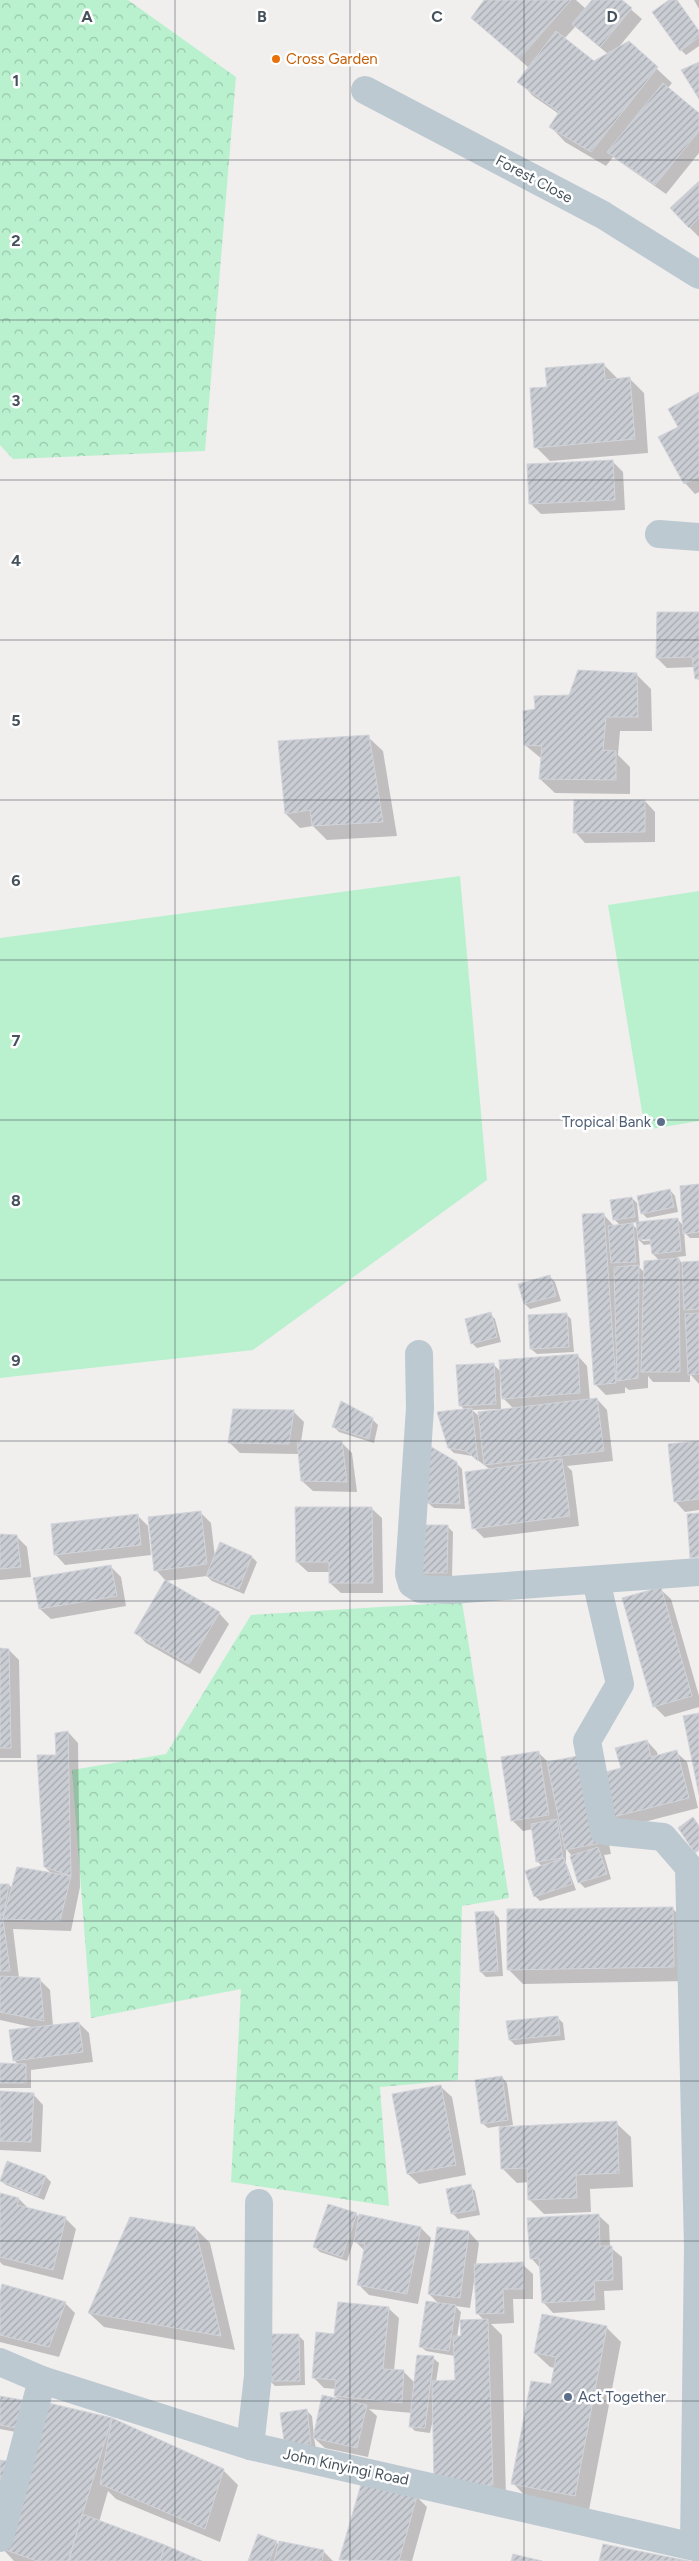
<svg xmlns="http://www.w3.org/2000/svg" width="699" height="2561" viewBox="0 0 699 2561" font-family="Figtree,sans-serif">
<defs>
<pattern id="forest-crowns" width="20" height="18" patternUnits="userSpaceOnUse" patternTransform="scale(1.25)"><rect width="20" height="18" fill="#b9f1ce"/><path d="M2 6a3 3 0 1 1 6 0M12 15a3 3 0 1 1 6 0" fill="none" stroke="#98c6aa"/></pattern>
<pattern id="building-hatch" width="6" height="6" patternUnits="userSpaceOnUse" patternTransform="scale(1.25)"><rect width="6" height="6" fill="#cacdd3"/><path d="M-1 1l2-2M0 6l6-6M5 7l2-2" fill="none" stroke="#a6a9ae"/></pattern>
</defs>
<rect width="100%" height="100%" fill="#f1eeee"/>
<g fill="url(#forest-crowns)">
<path d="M0,0H128L236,77L205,451L13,459L0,445Z"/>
<path d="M462,1602L509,1898L462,1906L458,2080L380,2087L389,2206L231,2182L241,1989L91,2018L72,1770L166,1754L251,1615Z"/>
</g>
<g fill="#b9f1ce">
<path d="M460,876L487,1180L253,1350L0,1378V938Z"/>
<path d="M699,891V1121L645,1130L608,905Z"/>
</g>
<g fill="#0003" fill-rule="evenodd">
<path d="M485,0H576L586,9L593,0H620L642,19L618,48L628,42L672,83L668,88L699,114V153L666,194L613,157L606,166L565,142L551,127L559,114L533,96L519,81L529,68L472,18ZM576,26L584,34L608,54L594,63L564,39Z"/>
<path d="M672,0L679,3L699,31V46L686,55L681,50Z"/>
<path d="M694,0H699V9Z"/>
<path d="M699,182V237L689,227Z"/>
<path d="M603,364L618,379L629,378L644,393L648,453L550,461L536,447Z"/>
<path d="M699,394V492L695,494L685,483L680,428Z"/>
<path d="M613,462L623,472L625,510L541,514L530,503Z"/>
<path d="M699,613V681L695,667L667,668L657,658Z"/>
<path d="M637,675L651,689L652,731H620L618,755L630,767V794L555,793L540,779L542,759L525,745L570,696Z"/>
<path d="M368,737L383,751L397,836L327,840L313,826L300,828L286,814Z"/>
<path d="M645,801L655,812V842L585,843L575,832Z"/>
<path d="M699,1185V1238H690L684,1232L686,1256L677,1257L682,1263L699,1262V1384L690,1374V1382H653L648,1376V1388L629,1390L625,1387V1393L606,1395L596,1385L603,1214L614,1226H621L614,1219L632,1198L637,1203L639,1223L678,1220L684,1226ZM637,1222L638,1230L631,1223ZM657,1237V1240L642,1241V1238ZM638,1239L644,1245L652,1244L653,1254L660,1261L645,1273L638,1266H640Z"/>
<path d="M670,1190L675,1196L678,1212L647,1218L642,1213Z"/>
<path d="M550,1277L555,1282L561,1301L530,1309L525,1304Z"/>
<path d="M490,1314L495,1319L501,1342L477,1348L472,1343Z"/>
<path d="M566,1314L571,1319L574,1352L537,1354L531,1349Z"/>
<path d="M577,1355L587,1366L590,1400L597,1399L607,1410L613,1461L567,1466L572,1471L579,1526L484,1538L474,1528L491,1470L472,1456L454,1453L449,1448L465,1410L460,1405L494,1365L501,1372ZM500,1380H502L503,1398L514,1409L480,1417L472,1410L501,1409Z"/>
<path d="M234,1410L294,1412L304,1422L301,1442L342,1443L352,1453L357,1492L313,1491L302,1481L299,1454L240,1453L230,1443Z"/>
<path d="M372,1419L378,1425L374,1443L339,1432L334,1427Z"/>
<path d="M699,1442V1510L685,1512L675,1501Z"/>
<path d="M456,1463L462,1469L465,1509L434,1508L428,1503Z"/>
<path d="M371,1508L382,1518L383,1593H341L330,1583V1572H308L297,1562Z"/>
<path d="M200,1512L211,1523L215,1557H252L257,1562L244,1594L212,1581L207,1576L166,1581L156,1570Z"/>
<path d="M137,1515L148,1526L151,1555L65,1565L55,1554Z"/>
<path d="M447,1526L453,1532L452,1578H427L421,1572Z"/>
<path d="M0,1536H16L27,1547L31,1577L0,1580Z"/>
<path d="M110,1566L121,1577L126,1606L51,1619L40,1609L35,1579Z"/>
<path d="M660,1589L671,1599L699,1696V1707L665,1717L654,1706Z"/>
<path d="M219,1613L229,1624L200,1674L146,1643L136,1632Z"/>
<path d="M0,1650H9L19,1660L21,1758H0Z"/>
<path d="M68,1732L78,1743L80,1887L71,1931L13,1929L19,1978L39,1979L50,1990L53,2026L79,2023L89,2033L93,2062L31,2070V2088H0V2065H19L14,2060L36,2028L0,2020V1886L9,1885L13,1889L52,1874L45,1867L57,1756Z"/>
<path d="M647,1741L657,1752L658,1756L676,1752L687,1762L698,1808L621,1828L610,1817L622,1769Z"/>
<path d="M538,1752L549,1763L593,1767L611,1854L604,1855L611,1879L585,1888L579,1882L573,1857L566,1849V1863L576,1890L540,1901L535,1896L543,1867L537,1861L533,1829L523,1831L512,1820Z"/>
<path d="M672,1908L687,1923L688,1981L523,1984L508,1969Z"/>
<path d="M494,1913L499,1918L503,1976L486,1977L481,1972Z"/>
<path d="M558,2018L563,2023L565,2040L515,2045L510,2040Z"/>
<path d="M502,2077L507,2083L513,2125L505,2126V2128L616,2123L631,2137L633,2187L590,2189L591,2212L544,2214L529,2199V2182L517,2183L502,2168L500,2126L488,2128L482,2123Z"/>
<path d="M441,2087L452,2097L466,2175L419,2184L408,2174Z"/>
<path d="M0,2093L33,2094L43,2105L41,2152L0,2150Z"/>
<path d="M46,2177L51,2182L44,2200L6,2185L0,2180Z"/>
<path d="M470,2186L475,2191L480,2215L458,2219L453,2214L448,2190Z"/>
<path d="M0,2195L19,2199L29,2209L65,2218L76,2229L63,2280L3,2265L0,2262Z"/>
<path d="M356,2214L360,2218L421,2228L431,2238L418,2304L369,2295L358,2284L365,2251L354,2240L347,2261L320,2252L315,2247Z"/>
<path d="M598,2215L609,2225L610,2247L622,2257L623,2290L604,2291L605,2310L553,2313L543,2302L541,2269L531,2258Z"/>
<path d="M195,2228L210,2243L235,2350L104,2327L89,2313Z"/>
<path d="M469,2232L479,2243L476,2265L522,2264L533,2274V2299H513L514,2323L491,2324L502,2335L506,2499L477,2500L434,2415L430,2433L415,2431L410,2426L412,2413L369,2409L377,2416L368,2457L325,2448L314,2438L316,2449L291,2452L307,2411L312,2416L314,2436L339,2400L335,2396L336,2389L324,2388L313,2377L336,2335L388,2308L399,2318L394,2371L404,2372L415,2383L433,2358L439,2363L436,2382H456L455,2356L426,2351L420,2346L439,2304L429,2294ZM475,2275L477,2313L484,2320L462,2337H457L461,2312L455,2306L470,2308Z"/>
<path d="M0,2297L65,2303L75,2313L59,2357L0,2342Z"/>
<path d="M606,2327L621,2342L589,2510L527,2498L513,2483L552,2385L555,2368L550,2367L535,2353Z"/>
<path d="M299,2336L304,2341L305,2385L275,2386L270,2381Z"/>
<path d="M0,2397L21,2401L27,2406L21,2433L0,2429Z"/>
<path d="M41,2402L112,2419L223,2470L238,2485L220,2542L116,2499L108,2491L99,2522L198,2561H14L1,2547Z"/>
<path d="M417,2497L427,2507L412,2561L341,2559Z"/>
<path d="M276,2542L279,2545L323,2551L333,2561H249Z"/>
</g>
<g fill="url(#building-hatch)" stroke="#d1d4da">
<path d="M484,0H571L519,59L471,18Z"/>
<path d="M592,0H622L632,8L600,47L572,24Z"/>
<path d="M669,0H677L699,31V37L680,51L652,12Z"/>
<path d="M556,31L594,61L629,41L658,67L591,152L549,127L559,112L517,82Z"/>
<path d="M699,62V99L681,70Z"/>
<path d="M663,83L699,113V131L655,185L607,152Z"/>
<path d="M699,181V218L689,228L670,208Z"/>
<path d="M604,363L605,380L630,377L635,439L534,448L530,388L547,387L545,368Z"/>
<path d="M699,392V476L684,484L658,437L678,427L668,409Z"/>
<path d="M613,460L615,500L529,504L527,464Z"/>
<path d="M657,612H699V679H695L692,657L656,658Z"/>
<path d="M578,670L637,673L638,717H606L603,750L616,751V780L539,779L542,746L524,745L523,711L535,709L534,696L569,695Z"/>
<path d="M369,735L383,822L312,826L310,810L285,814L278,741Z"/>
<path d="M574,800H645V832L573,833Z"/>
<path d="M699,1184V1232L683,1234L680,1186Z"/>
<path d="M670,1189L674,1207L641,1214L637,1196Z"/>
<path d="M632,1197L635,1217L613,1220L610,1200Z"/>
<path d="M604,1213L616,1383L594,1385L582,1214Z"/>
<path d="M678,1218L681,1251L652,1254L650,1239L638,1240L636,1222Z"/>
<path d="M633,1223L636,1262L611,1263L608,1226Z"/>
<path d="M679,1258L680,1372H641L644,1261Z"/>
<path d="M699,1261V1309L684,1310L682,1262Z"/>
<path d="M639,1265L638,1378L617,1381L614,1267Z"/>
<path d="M550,1275L556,1296L524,1304L518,1284Z"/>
<path d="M491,1312L497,1337L471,1344L465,1319Z"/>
<path d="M567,1313L569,1347L530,1349L528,1315Z"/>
<path d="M699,1313V1374L688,1375L685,1314Z"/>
<path d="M578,1354L580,1393L502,1399L499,1360Z"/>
<path d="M494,1363L496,1404L459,1406L456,1365Z"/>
<path d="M597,1398L604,1451L484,1465L478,1412Z"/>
<path d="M341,1401L373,1418L369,1439L332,1427Z"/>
<path d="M472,1408L478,1461L466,1451L448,1448L437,1412Z"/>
<path d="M233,1409L294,1410L289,1444L228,1443Z"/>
<path d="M297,1441H342L347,1482L301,1481Z"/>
<path d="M699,1441V1499L674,1502L668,1444Z"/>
<path d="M428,1445L457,1462L460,1504L427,1503Z"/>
<path d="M562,1459L570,1516L472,1529L465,1472Z"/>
<path d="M295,1507H372L373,1583H329V1562H296Z"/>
<path d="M201,1511L207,1564L154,1571L148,1517Z"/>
<path d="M699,1513V1557L690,1558L687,1514Z"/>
<path d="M138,1514L141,1545L54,1555L51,1524Z"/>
<path d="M421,1525H448L447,1573H420Z"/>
<path d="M0,1534L17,1535L21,1567L0,1569Z"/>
<path d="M220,1542L252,1556L239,1589L206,1576Z"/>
<path d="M111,1565L117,1596L39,1609L33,1578Z"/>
<path d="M165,1580L220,1612L189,1664L134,1633Z"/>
<path d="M661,1587L692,1696L653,1707L622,1598Z"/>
<path d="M0,1648L9,1649L11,1748H0Z"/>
<path d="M699,1713V1795L683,1716Z"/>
<path d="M68,1731L71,1876L44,1867L37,1755H56L55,1733Z"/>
<path d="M647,1740L651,1757L677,1750L689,1798L609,1818L598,1774L621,1768L615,1748Z"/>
<path d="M539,1751L549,1815L511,1821L501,1757Z"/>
<path d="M583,1755L601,1843L565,1850L547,1762Z"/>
<path d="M693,1817L699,1826V1850L695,1853L678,1828Z"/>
<path d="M557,1819L563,1858L536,1862L531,1824Z"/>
<path d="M598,1847L607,1874L578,1883L570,1856Z"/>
<path d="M564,1858L572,1884L534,1897L525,1871Z"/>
<path d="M17,1867L71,1876L60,1921L3,1919Z"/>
<path d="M0,1884H9L3,1919H0Z"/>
<path d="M673,1907L674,1967L507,1970V1909Z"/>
<path d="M494,1911L498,1971L480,1972L475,1912Z"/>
<path d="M0,1919H3L10,1971H0Z"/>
<path d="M0,1976L40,1978L44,2021L0,2012Z"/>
<path d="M558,2016L560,2035L509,2040L506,2021Z"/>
<path d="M79,2022L83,2052L13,2061L9,2030Z"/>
<path d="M0,2063L26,2064V2083H0Z"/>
<path d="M502,2076L508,2120L481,2124L475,2080Z"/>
<path d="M441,2085L456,2165L407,2174L392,2094Z"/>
<path d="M0,2091L34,2093L31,2142L0,2141Z"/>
<path d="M617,2121L619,2173L576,2175L577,2198L528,2200L527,2168L501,2169L499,2127Z"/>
<path d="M7,2161L46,2176L38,2196L0,2181Z"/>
<path d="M471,2184L476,2210L451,2214L446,2189Z"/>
<path d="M0,2193L19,2198L17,2205L66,2217L53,2270L0,2257Z"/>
<path d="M328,2204L357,2213L342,2257L313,2247Z"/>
<path d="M359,2214L421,2227L407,2294L357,2285L365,2244L354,2242Z"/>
<path d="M599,2214L600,2246H612L613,2280L594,2281L595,2300L542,2303L539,2258L530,2259L527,2218Z"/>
<path d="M130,2217L195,2227L221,2336L88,2313Z"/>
<path d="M437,2227L469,2231L460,2298L428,2294Z"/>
<path d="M523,2262L524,2289H503L504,2313L476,2314L474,2264Z"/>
<path d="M2,2284L66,2302L49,2347L0,2335V2293Z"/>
<path d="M426,2301L456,2305L449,2351L419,2347Z"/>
<path d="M338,2302L389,2307L383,2369L404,2370L402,2403L334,2396L336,2380L312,2378L316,2332L334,2334Z"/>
<path d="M542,2314L607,2326L575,2496L511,2484L531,2381L551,2384L556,2357L534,2353Z"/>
<path d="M488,2319L493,2485L461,2486L434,2483L432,2381L455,2380L453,2336H461L460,2320Z"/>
<path d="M268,2334H299L300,2381H269Z"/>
<path d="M417,2355L434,2356L425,2428L409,2427Z"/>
<path d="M322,2395L367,2405L357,2448L313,2438Z"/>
<path d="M0,2396L22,2400L16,2428L0,2425Z"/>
<path d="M40,2401L112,2418L68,2561H37L0,2548Z"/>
<path d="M307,2409L311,2444L285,2447L280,2413Z"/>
<path d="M112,2418L224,2469L205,2529L100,2484Z"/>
<path d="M0,2460L7,2461L0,2487Z"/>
<path d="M362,2481L417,2496L399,2561L339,2560Z"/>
<path d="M82,2514L165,2545L160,2561H69Z"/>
<path d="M258,2534L277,2541L269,2561H248Z"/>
<path d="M279,2541L324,2550L322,2561H274Z"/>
<path d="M603,2544L689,2561H599Z"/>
<path d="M165,2545L202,2561H160Z"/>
<path d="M513,2554L542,2561H511Z"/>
</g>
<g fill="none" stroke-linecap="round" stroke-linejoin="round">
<g stroke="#bdc9d1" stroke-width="28">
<path d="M365,90L603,215L699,275"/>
<path d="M659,534L699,537"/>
<path d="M419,1354L420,1408L409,1574L412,1584L420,1589L451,1590L699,1572"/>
<path d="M596,1580L620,1684L587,1741L604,1831L663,1837L689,1867L698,2247L694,2546"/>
<path d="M0,2362L42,2380L250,2446L699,2548"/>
<path d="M250,2446L258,2376L259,2203"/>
<path d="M0,2538L42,2380"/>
</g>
</g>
<path fill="none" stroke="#45525c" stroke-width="1" stroke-opacity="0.55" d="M175,0V2561M350,0V2561M524,0V2561M0,160H699M0,320H699M0,480H699M0,640H699M0,800H699M0,960H699M0,1120H699M0,1280H699M0,1441H699M0,1601H699M0,1761H699M0,1921H699M0,2081H699M0,2241H699M0,2401H699"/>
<circle fill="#e8710a" stroke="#fff" stroke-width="2" cx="276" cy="59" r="5"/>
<g fill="#5c6f8a" stroke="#fff" stroke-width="2">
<circle cx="661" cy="1122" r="5"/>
<circle cx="568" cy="2397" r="5"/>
</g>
<g text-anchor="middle" stroke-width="5" stroke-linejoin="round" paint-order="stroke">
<g font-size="15" fill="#c56008" stroke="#fff" text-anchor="start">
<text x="286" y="64">Cross Garden</text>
</g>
<g font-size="15" fill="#45525c" stroke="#fff">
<text transform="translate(534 179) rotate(28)" y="5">Forest Close</text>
<text transform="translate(346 2467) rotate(12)" y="5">John Kinyingi Road</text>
</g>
<g font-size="15" fill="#4e5e75" stroke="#fff" text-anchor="end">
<text x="651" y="1127">Tropical Bank</text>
<text x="578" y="2402" text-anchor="start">Act Together</text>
</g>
</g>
<g font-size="16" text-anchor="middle" font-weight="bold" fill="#45525c" stroke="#fff" stroke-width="5" stroke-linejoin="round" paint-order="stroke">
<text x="87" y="22">A</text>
<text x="262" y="22">B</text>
<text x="437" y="22">C</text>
<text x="612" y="22">D</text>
<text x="16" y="86">1</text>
<text x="16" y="246">2</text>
<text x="16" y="406">3</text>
<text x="16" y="566">4</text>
<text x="16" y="726">5</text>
<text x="16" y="886">6</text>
<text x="16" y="1046">7</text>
<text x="16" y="1206">8</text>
<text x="16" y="1366">9</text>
</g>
</svg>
